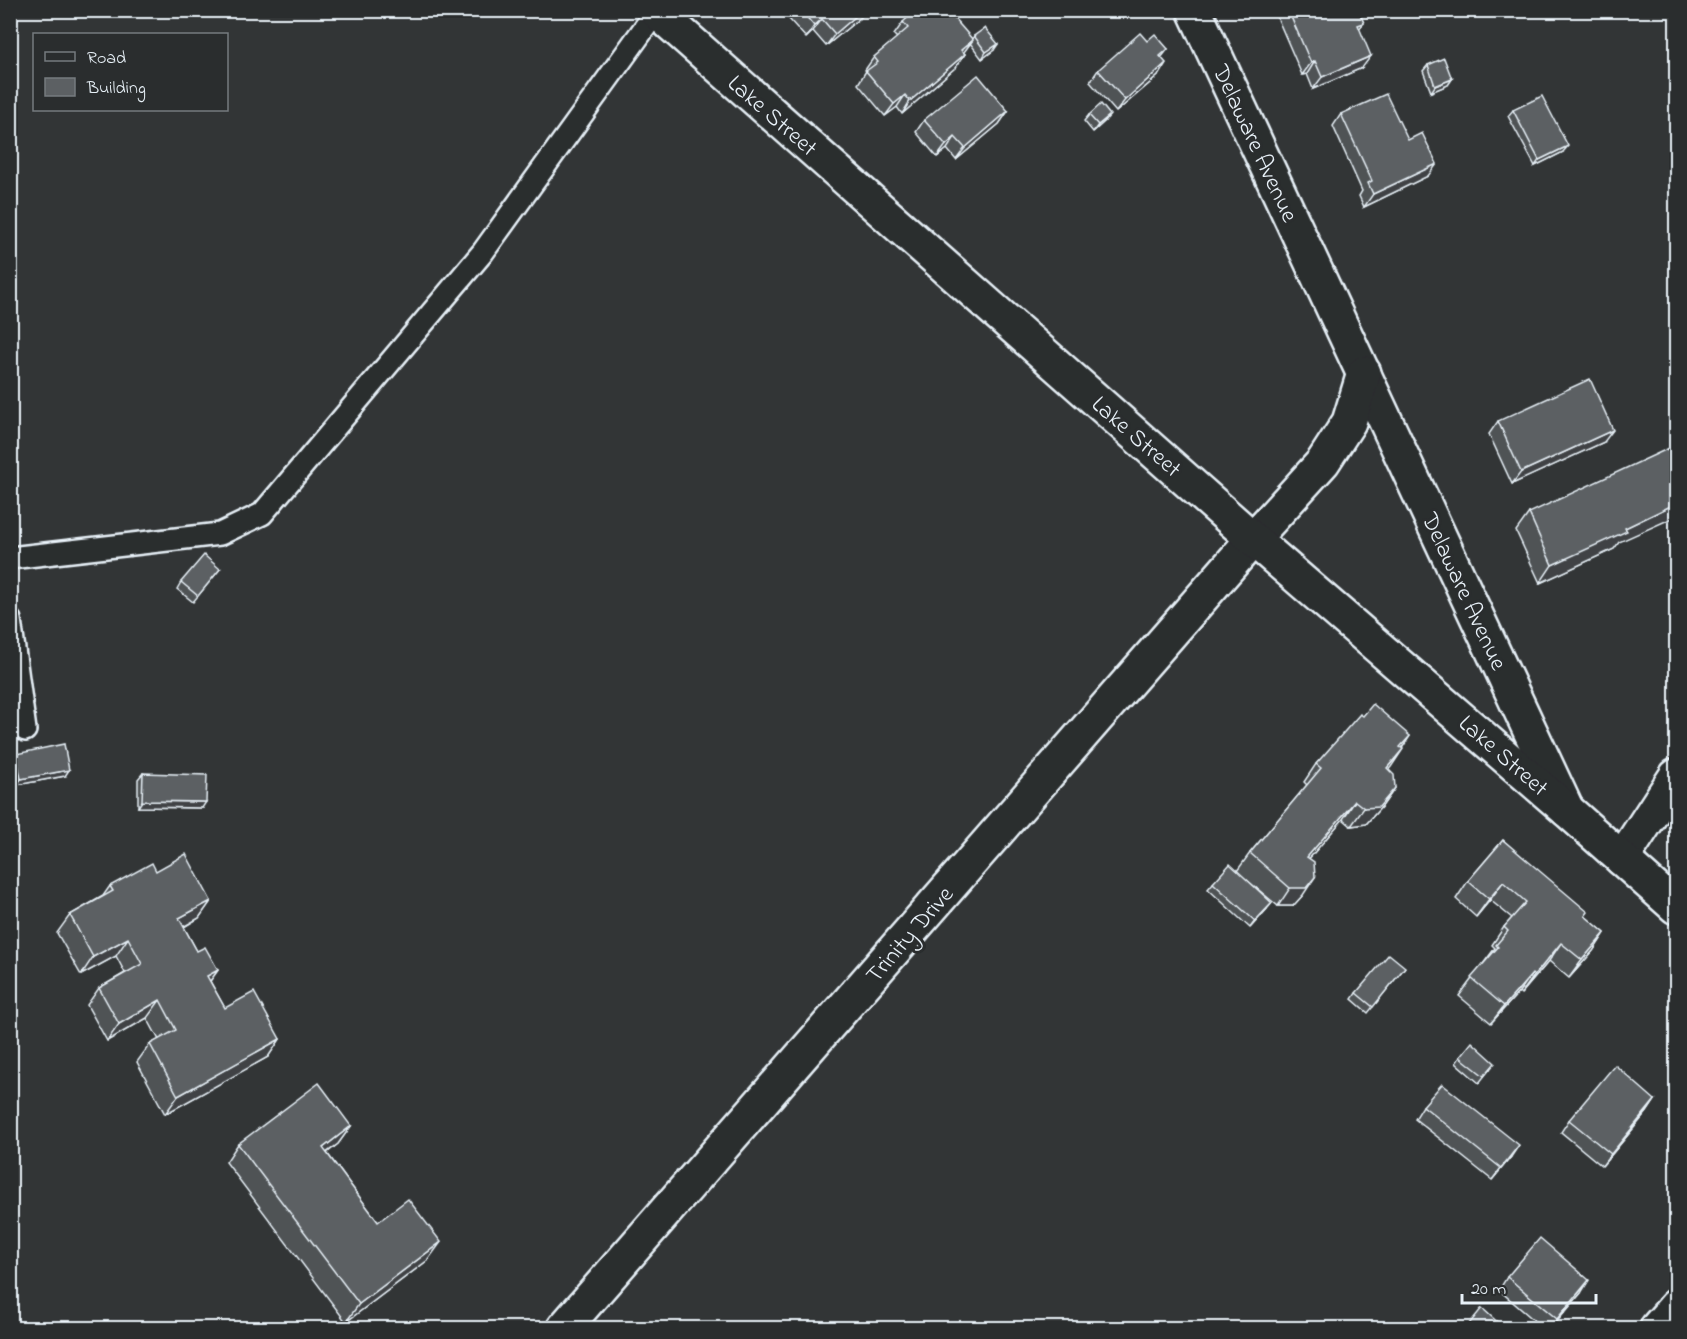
<svg xmlns="http://www.w3.org/2000/svg" width="1687" height="1339" viewBox="0 0 1687 1339" font-family="'Indie Flower',sans-serif">
<rect width="100%" height="100%" fill="#323536"/>
<filter id="ink" filterUnits="userSpaceOnUse"><feTurbulence type="fractalNoise" baseFrequency=".0167" numOctaves="2"/><feDisplacementMap in="SourceGraphic" scale="12" xChannelSelector="R" yChannelSelector="G"/><feConvolveMatrix kernelMatrix="1 2 1 2 8 2 1 2 1" color-interpolation-filters="sRGB"/></filter>
<g filter="url(#ink)">
<g fill="none" stroke-linecap="round" stroke-linejoin="round">
<g stroke="#e8f1f8" stroke-width="26">
<g id="lane">
<path d="M10,558L220,534L262,514L483,252L656,12"/>
<path d="M10,620L25,730"/>
</g>
</g>
<g stroke="#e8f1f8" stroke-width="38">
<g id="street">
<path d="M1194,10L1567,810"/>
<path d="M1622,859L1676,776"/>
<path d="M564,1328L1253,539L1323,462L1349,422L1364,373"/>
<path d="M1657,1328L1676,1306"/>
</g>
</g>
<g stroke="#e8f1f8" stroke-width="38">
<path id="secondary" d="M655,10L1253,539L1567,810L1676,907"/>
</g>
<use href="#lane" stroke="#2a2d2e" stroke-width="21"/>
<use href="#street" stroke="#2a2d2e" stroke-width="33"/>
<use href="#secondary" stroke="#2a2d2e" stroke-width="33"/>
</g>
<g fill="#4f5355" stroke="#e8f1f8" stroke-width="1.5">
<path d="M795,10H866L861,17L826,46L813,31L806,38L789,19Z"/>
<path d="M1282,10H1358L1364,23L1359,29L1362,68L1313,89L1307,74L1302,75L1277,17Z"/>
<path d="M903,22L972,39L974,36L994,50L982,59L970,43L963,53L965,54L956,67L902,114L897,107L885,116L858,84L866,71L865,70L874,57L897,38L894,35Z"/>
<path d="M1147,41L1168,49L1161,58L1158,76L1116,112L1090,82L1098,70Z"/>
<path d="M1428,65L1452,79L1448,85L1431,92L1423,71Z"/>
<path d="M1513,110L1563,152L1535,166L1508,116Z"/>
<path d="M1008,111L999,124L956,160L947,149L937,157L916,132L924,120Z"/>
<path d="M1341,114L1408,140L1428,176L1364,207L1359,196L1362,191L1333,126Z"/>
<path d="M1089,115L1105,121L1093,132L1084,121Z"/>
<path d="M1498,421L1604,442L1512,484L1489,434Z"/>
<path d="M1529,513L1619,542L1614,549L1540,583L1516,531Z"/>
<path d="M220,569L193,602L177,589L181,582Z"/>
<path d="M1363,716L1410,736L1388,770L1395,788L1383,805L1366,824L1351,826L1343,819L1309,858L1303,895L1293,906H1278L1242,876L1267,909L1250,928L1208,889L1213,883L1237,871L1250,853L1307,785L1304,782L1316,764Z"/>
<path d="M16,754L65,776L17,785L11,760Z"/>
<path d="M143,773L202,808L138,807V779Z"/>
<path d="M1503,840L1585,916L1605,933L1593,951L1569,978L1549,961L1521,994L1519,992L1491,1023L1459,996L1495,948L1492,945L1504,927L1512,918L1490,900L1476,917L1456,899L1468,881Z"/>
<path d="M156,871L211,901L199,918L184,927L197,951L218,970L210,981L225,1008L280,1039L268,1057L165,1114L137,1062L150,1044L159,1040L147,1018L107,1041L87,1005L99,988L125,973L116,956L81,975L57,933L70,915L103,896L110,886Z"/>
<path d="M1405,967L1368,1013L1352,999L1356,993Z"/>
<path d="M1460,1057L1490,1069L1479,1083L1456,1063Z"/>
<path d="M1655,1100L1647,1112L1602,1166L1561,1132L1569,1120Z"/>
<path d="M1423,1106L1511,1157L1492,1180L1415,1119Z"/>
<path d="M351,1126L338,1144L327,1153L378,1222L428,1260L346,1322L226,1162L238,1144Z"/>
<path d="M1507,1277L1581,1293L1551,1329H1544L1499,1290Z"/>
</g>
<g fill="#404345" stroke="#e8f1f8" stroke-width="1.5">
<path d="M863,10H866L861,17L826,46L835,34Z"/>
<path d="M822,19L813,31L806,38L814,26Z"/>
<path d="M973,40L964,52L952,62L961,50Z"/>
<path d="M998,44L994,50L982,59L986,52Z"/>
<path d="M965,54L956,67L902,114L910,101Z"/>
<path d="M1371,56L1362,68L1313,89L1322,77Z"/>
<path d="M1315,61L1307,74L1302,75L1311,63Z"/>
<path d="M1166,63L1158,76L1116,112L1125,100Z"/>
<path d="M1452,79L1448,85L1431,92L1435,86Z"/>
<path d="M905,95L897,107L885,116L894,104Z"/>
<path d="M1008,111L999,124L956,160L965,148Z"/>
<path d="M1110,115L1105,121L1093,132L1098,125Z"/>
<path d="M955,137L947,149L937,157L946,145Z"/>
<path d="M1568,146L1563,152L1535,166L1539,160Z"/>
<path d="M1437,164L1428,176L1364,207L1373,194Z"/>
<path d="M1613,430L1604,442L1512,484L1521,472Z"/>
<path d="M1677,503V516L1619,542L1614,549L1540,583L1552,565L1625,528Z"/>
<path d="M1403,749L1391,767L1374,786L1387,768Z"/>
<path d="M69,770L65,776L17,785L21,779Z"/>
<path d="M1395,788L1383,805L1366,824L1351,826L1364,808Z"/>
<path d="M142,801L206,802L202,808L138,807Z"/>
<path d="M1355,801L1343,819L1295,875L1307,857Z"/>
<path d="M1315,877L1303,895L1293,906H1278L1290,888Z"/>
<path d="M1503,882L1490,900L1476,917L1489,899Z"/>
<path d="M211,901L199,918L167,936L179,918Z"/>
<path d="M1272,903L1267,909L1250,928L1255,921Z"/>
<path d="M1605,933L1593,951L1569,978L1582,960Z"/>
<path d="M128,938L116,956L81,975L93,957Z"/>
<path d="M1561,943L1549,961L1521,994L1534,976Z"/>
<path d="M218,970L205,988L207,976Z"/>
<path d="M1532,974L1519,992L1491,1023L1504,1006Z"/>
<path d="M160,1000L147,1018L107,1041L119,1024Z"/>
<path d="M280,1039L268,1057L165,1114L178,1096Z"/>
<path d="M1655,1100L1647,1112L1602,1166L1611,1154Z"/>
<path d="M351,1126L338,1144L310,1165L323,1148Z"/>
<path d="M1519,1145L1511,1157L1492,1180L1501,1168Z"/>
<path d="M441,1242L428,1260L346,1322L359,1304Z"/>
<path d="M1589,1280L1581,1293L1550,1329L1557,1319Z"/>
</g>
<g fill="#5c6063" stroke="#e8f1f8" stroke-width="1.5">
<path d="M801,10H863L835,34L822,19L814,26Z"/>
<path d="M916,10H947L973,40L961,50L965,54L910,101L905,95L894,104L866,71L878,62L874,57L908,28L903,22Z"/>
<path d="M1288,10H1358L1364,23L1358,25L1371,56L1322,77L1315,61L1311,63Z"/>
<path d="M985,28L998,44L986,52L974,36Z"/>
<path d="M1140,33L1147,41L1155,34L1168,49L1160,56L1166,63L1125,100L1098,70Z"/>
<path d="M1444,58L1452,79L1435,86L1428,65Z"/>
<path d="M978,75L1008,111L965,148L955,137L946,145L924,120Z"/>
<path d="M1386,94L1408,140L1422,133L1437,164L1373,194L1368,183L1372,181L1341,114Z"/>
<path d="M1542,96L1568,146L1539,160L1513,110Z"/>
<path d="M1101,104L1110,115L1098,125L1089,115Z"/>
<path d="M1590,379L1613,430L1521,472L1498,421Z"/>
<path d="M1676,445L1677,503L1625,528L1627,531L1552,565L1529,513Z"/>
<path d="M204,555L220,569L198,596L181,582Z"/>
<path d="M1373,704L1410,736L1400,747L1403,749L1387,768L1394,775L1395,788L1379,807L1364,808L1355,801L1307,857L1314,862L1315,877L1306,888H1290L1250,853L1321,768L1316,764L1360,714L1363,716Z"/>
<path d="M64,744L69,770L21,779L16,754Z"/>
<path d="M143,773L207,775L206,802L142,801Z"/>
<path d="M1503,840L1588,912L1585,916L1605,933L1582,960L1561,943L1534,976L1532,974L1504,1006L1471,978L1498,947L1496,945L1508,931L1504,927L1526,902L1503,882L1489,899L1468,881Z"/>
<path d="M186,854L211,901L179,918L197,951L205,947L218,970L207,976L225,1008L254,992L280,1039L178,1096L150,1044L176,1030L160,1000L119,1024L99,988L142,964L128,938L93,957L70,915L113,891L110,886L152,863L156,871Z"/>
<path d="M1230,864L1272,903L1255,921L1213,883Z"/>
<path d="M1389,954L1405,967L1373,1007L1356,993Z"/>
<path d="M1472,1042L1495,1063L1484,1076L1460,1057Z"/>
<path d="M1615,1065L1655,1100L1611,1154L1569,1120Z"/>
<path d="M319,1083L351,1126L323,1148L378,1222L408,1199L441,1242L359,1304L238,1144Z"/>
<path d="M1442,1084L1519,1145L1501,1168L1423,1106Z"/>
<path d="M1540,1238L1589,1280L1557,1319L1507,1277Z"/>
<path d="M1482,1308L1505,1329H1465Z"/>
</g>
</g>
<g text-anchor="middle" stroke-width="6" stroke-linejoin="round" paint-order="stroke">
<g font-size="24" fill="#e8f1f8" stroke="#2a2d2e">
<text transform="translate(773 115) rotate(41)" y="8">Lake Street</text>
<text transform="translate(1256 143) rotate(65)" y="8">Delaware Avenue</text>
<text transform="translate(1137 436) rotate(41)" y="8">Lake Street</text>
<text transform="translate(1465 591) rotate(65)" y="8">Delaware Avenue</text>
<text transform="translate(1504 755) rotate(41)" y="8">Lake Street</text>
<text transform="translate(909 934) rotate(-49)" y="8">Trinity Drive</text>
</g>
</g>
<rect width="1687" height="1339" fill="none" stroke="#2a2d2e" stroke-width="36"/>
<rect x="18" y="18" width="1651" height="1303" fill="none" stroke="#e8f1f8" stroke-width="2" filter="url(#ink)"/>
<rect x="33" y="33" width="195" height="78" fill="#2a2d2e" stroke="#767b7f" stroke-width="1.5"/>
<rect x="45" y="52" width="30" height="9" fill="#2a2d2e" stroke="#767b7f" stroke-width="1.5"/>
<text x="87" y="63" font-size="18" fill="#e8f1f8">Road</text>
<rect x="45" y="78" width="30" height="18" fill="#5c6063" stroke="#767b7f" stroke-width="1.5"/>
<text x="87" y="93" font-size="18" fill="#e8f1f8">Building</text>
<path d="M1462 1294v9h134v-9" fill="none" stroke="#e8f1f8" stroke-width="3"/>
<text x="1471" y="1294" font-size="18" fill="#e8f1f8" stroke="#2a2d2e" stroke-width="4.5" paint-order="stroke">20 m</text>
</svg>
